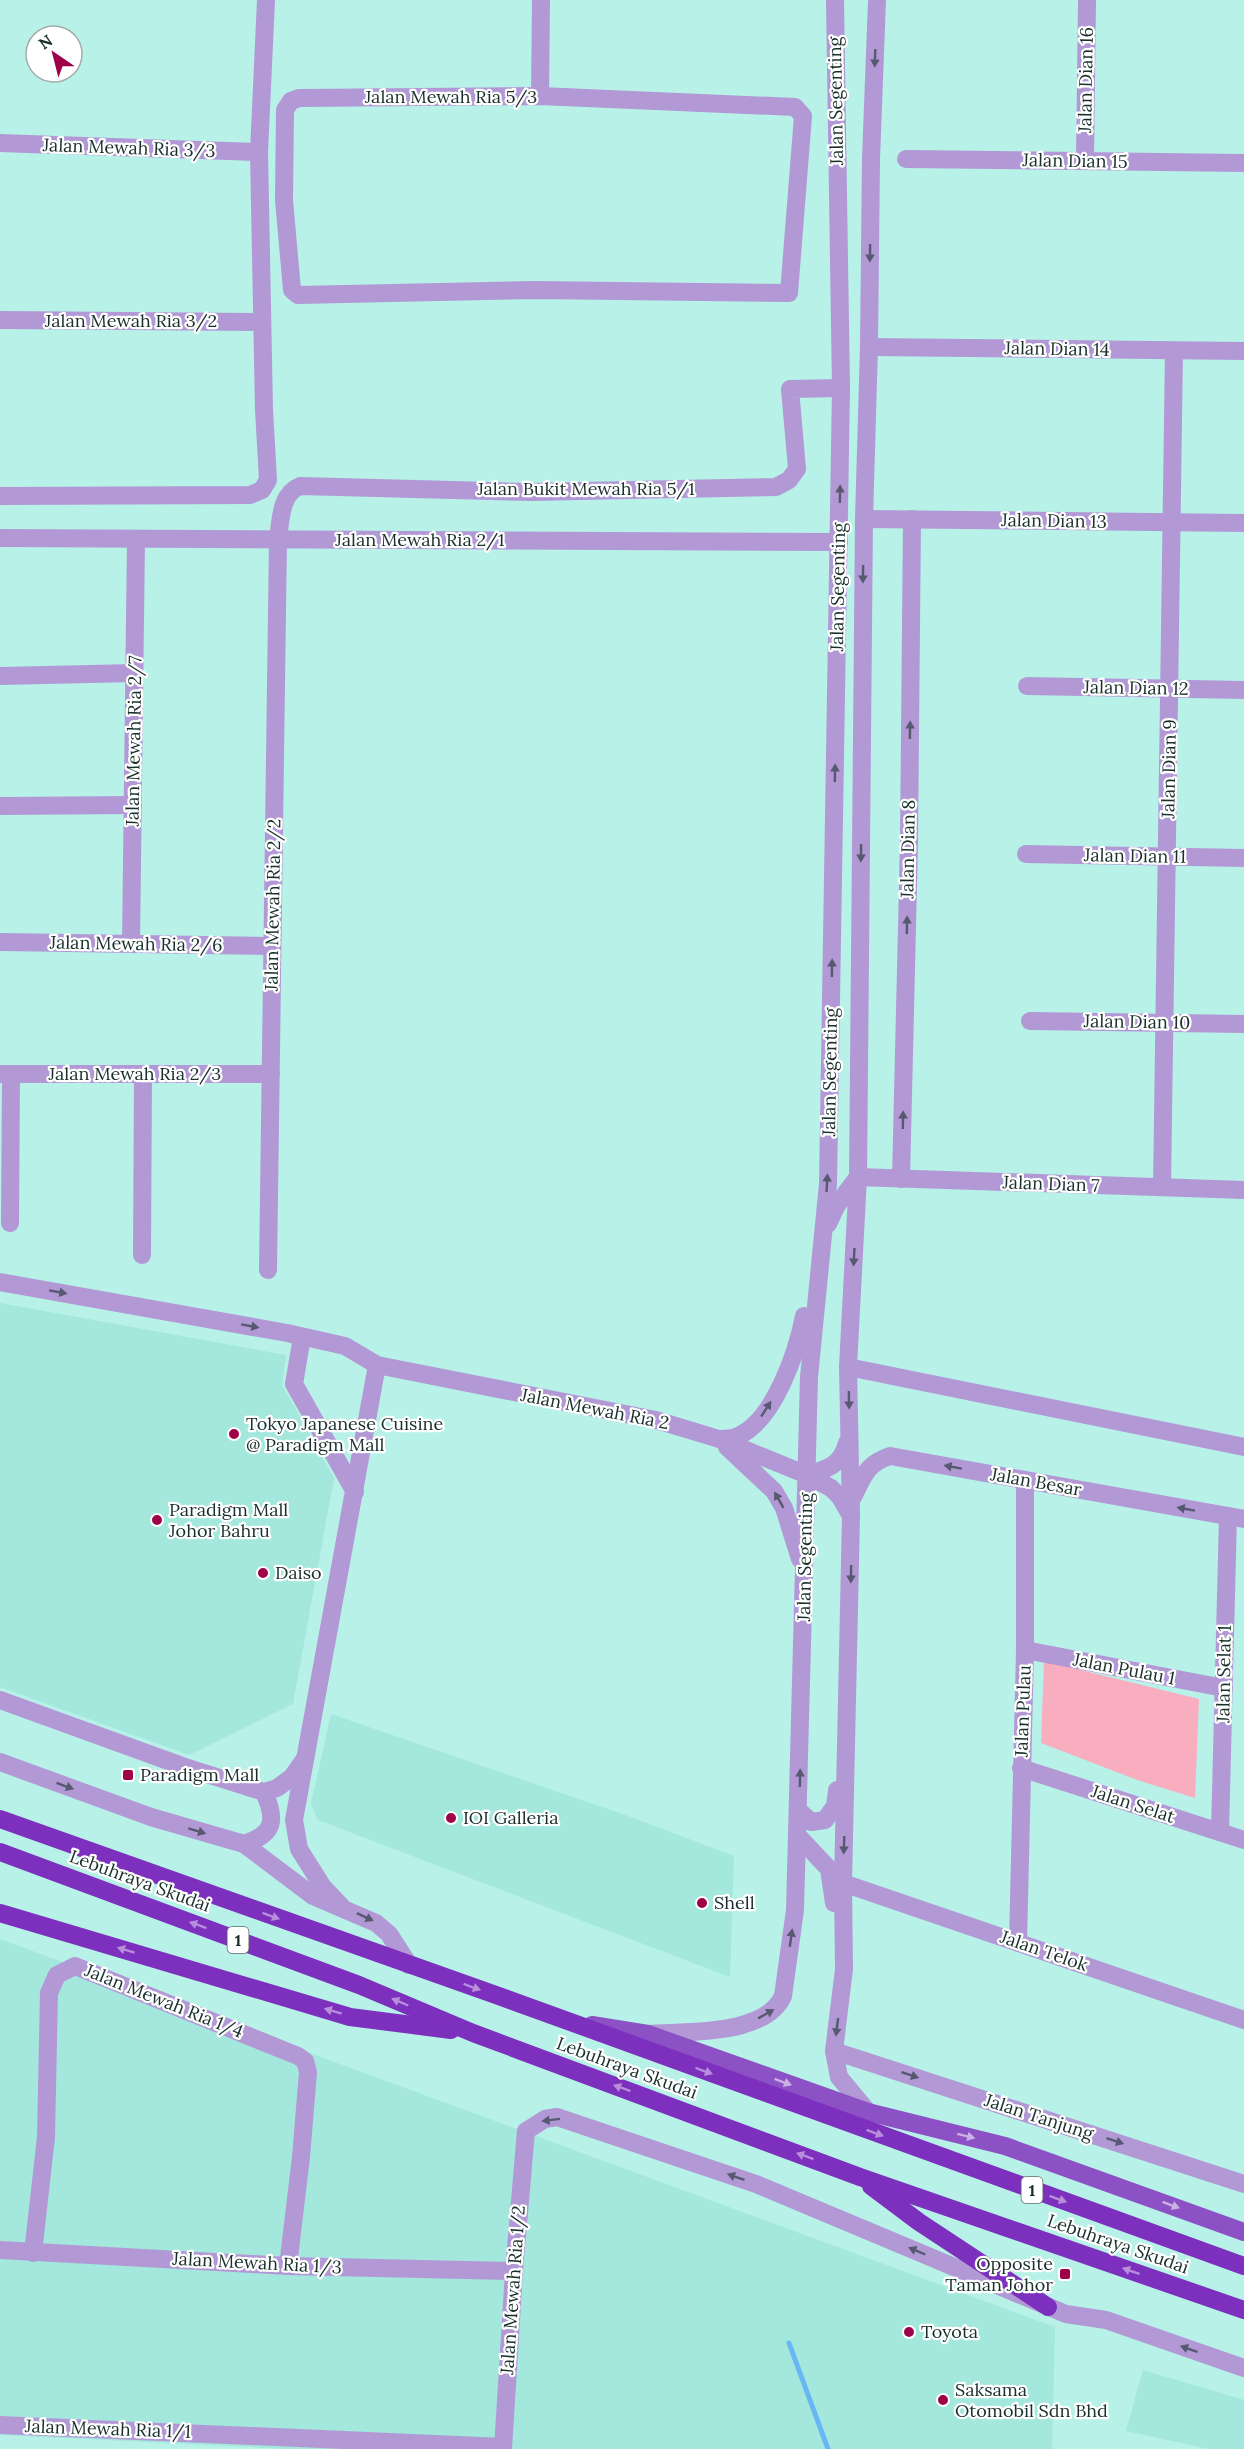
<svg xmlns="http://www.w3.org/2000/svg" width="1244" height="2449" viewBox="0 0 1244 2449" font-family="Lora,serif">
<rect width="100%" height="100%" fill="#b7f1e8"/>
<g fill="#a3e7dd">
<path d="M0,1303L286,1355L282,1385L334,1478L293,1704L189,1755L0,1687Z"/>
<path d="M331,1714L628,1816L734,1856L730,1977L318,1820L311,1804Z"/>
<path d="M0,1939L1055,2327L1052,2449H292L0,2435Z"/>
<path d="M1143,2370L1244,2400V2449H1209L1126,2431Z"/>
</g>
<path fill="#f8aebf" d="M1044,1661L1199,1699L1195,1798L1140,1781L1041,1743Z"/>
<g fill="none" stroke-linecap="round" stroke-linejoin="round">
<path stroke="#68b7f5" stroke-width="5" d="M789,2343L828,2449"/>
<g stroke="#b398d6" stroke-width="18">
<path d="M540,96L795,107L803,116L789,293L535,290L298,295L292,290L284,200L285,110L291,101L299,98Z"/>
<path d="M540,96L541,0"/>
<path d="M0,143L259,152"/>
<path d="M906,159L1244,163"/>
<path d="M1085,161L1087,0"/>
<path d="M0,320L262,322"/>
<path d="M869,347L1244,351"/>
<path d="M0,496L250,495L262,490L268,480L264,410L259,152L266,0"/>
<path d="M864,519L1244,523"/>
<path d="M0,538L839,542"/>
<path d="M0,676L135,673"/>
<path d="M1027,686L1244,690"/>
<path d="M0,806L133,805"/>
<path d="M1026,854L1244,858"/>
<path d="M0,942L272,946"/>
<path d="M131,944L136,539"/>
<path d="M1030,1021L1244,1024"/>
<path d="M0,1074H271"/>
<path d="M858,1177L1244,1190"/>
<path d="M901,1179L909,842L912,519"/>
<path d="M1162,1187L1174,351"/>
<path d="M10,1223L11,1074"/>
<path d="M828,1224L837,1205L858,1177"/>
<path d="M142,1255L143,1074"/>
<path d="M268,1270L278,539C281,520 280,494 300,486L531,492L776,487L789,480L797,469L790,389L841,388"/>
<path d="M0,1282L287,1333L345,1346L377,1365L656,1420L719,1439L807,1475L831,1488L840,1497L851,1516"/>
<path d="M302,1337L294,1384L355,1492"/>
<path d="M848,1367L1244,1447"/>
<path d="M719,1439C725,1439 733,1439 738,1436C774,1421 797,1352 804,1316"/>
<path d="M727,1447L774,1491L784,1508L800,1559"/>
<path d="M807,1475C828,1469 841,1465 847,1443"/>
<path d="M853,1497C864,1476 866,1464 890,1456L1244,1519"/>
<path d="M1025,1650L1224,1688"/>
<path d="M0,1700L185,1767L264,1792L277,1788L292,1777L304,1760"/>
<path d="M0,1762L151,1817L244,1844L313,1896L376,1923L389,1934L409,1965"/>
<path d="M1021,1768L1244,1840"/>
<path d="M799,1811L811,1822L825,1820L835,1806L837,1790"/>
<path d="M1220,1832L1228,1516"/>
<path d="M798,1836L829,1869L834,1903"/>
<path d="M244,1844C274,1834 277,1821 264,1792"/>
<path d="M843,1883L1244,2020"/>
<path d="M341,1906L323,1887L299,1849L294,1820L377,1365"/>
<path d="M1018,1942L1025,1650V1480"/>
<path d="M648,2034C687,2031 765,2036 783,1996L795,1910L809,1377L828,1184L841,388L835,0"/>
<path d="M834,2051L1244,2184"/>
<path d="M868,2112L839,2077L834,2051L844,1969L843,1883L851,1516L848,1367L858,1177L864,519L869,347L871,159L877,0"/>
<path d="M0,2250L288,2266L514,2271"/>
<path d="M33,2253L46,2137L49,1993L57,1975L75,1966L298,2056L305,2061L308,2072L301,2157L288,2266"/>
<path d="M0,2425L503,2447"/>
<path d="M503,2449L514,2271L526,2131L545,2119L557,2117L756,2184L1066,2314L1106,2320L1244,2368"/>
</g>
<path stroke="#8b51c5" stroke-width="18" d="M592,2025L648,2034L868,2112L1005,2146L1244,2232"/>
<g stroke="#7d2fbe" stroke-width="18">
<path d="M0,1819L496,1995L1244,2266"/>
<path d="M0,1852L359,1985L473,2033L860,2177L1244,2310"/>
<path d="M0,1913L350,2017L451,2030"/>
<path d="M871,2186L919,2222L1048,2307"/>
</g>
</g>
<defs><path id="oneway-solid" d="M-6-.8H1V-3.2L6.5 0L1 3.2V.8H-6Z" transform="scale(1.5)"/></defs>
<g fill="#56596f">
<use href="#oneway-solid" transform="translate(875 58) rotate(92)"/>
<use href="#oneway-solid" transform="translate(870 253) rotate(91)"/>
<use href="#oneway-solid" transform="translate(840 494) rotate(-89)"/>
<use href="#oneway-solid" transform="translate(863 574) rotate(91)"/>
<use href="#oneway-solid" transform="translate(910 730) rotate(-89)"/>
<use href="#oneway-solid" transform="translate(835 773) rotate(-89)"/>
<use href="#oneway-solid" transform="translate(861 853) rotate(91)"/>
<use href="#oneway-solid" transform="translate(907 925) rotate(-89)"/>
<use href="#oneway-solid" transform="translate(832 968) rotate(-89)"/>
<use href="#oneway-solid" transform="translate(903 1120) rotate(-89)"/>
<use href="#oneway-solid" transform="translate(827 1183) rotate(-87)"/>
<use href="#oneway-solid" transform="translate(854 1257) rotate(93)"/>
<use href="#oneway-solid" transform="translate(58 1292) rotate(10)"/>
<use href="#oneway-solid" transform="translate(250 1326) rotate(10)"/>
<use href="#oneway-solid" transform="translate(849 1400) rotate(89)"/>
<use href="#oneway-solid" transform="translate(766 1409) rotate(-57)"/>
<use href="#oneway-solid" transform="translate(953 1467) rotate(-170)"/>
<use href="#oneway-solid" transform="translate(779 1500) rotate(-120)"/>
<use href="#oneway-solid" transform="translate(1186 1509) rotate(-170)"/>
<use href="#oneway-solid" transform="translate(851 1574) rotate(91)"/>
<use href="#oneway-solid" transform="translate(800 1778) rotate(-89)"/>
<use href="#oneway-solid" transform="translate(65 1786) rotate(20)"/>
<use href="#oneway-solid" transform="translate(197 1831) rotate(17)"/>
<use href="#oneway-solid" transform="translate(844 1845) rotate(92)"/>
<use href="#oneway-solid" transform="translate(365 1917) rotate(25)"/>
<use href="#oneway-solid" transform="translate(791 1938) rotate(-82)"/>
<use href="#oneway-solid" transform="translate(766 2014) rotate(-29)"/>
<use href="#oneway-solid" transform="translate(837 2027) rotate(97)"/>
<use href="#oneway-solid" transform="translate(910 2075) rotate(18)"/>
<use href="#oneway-solid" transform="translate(551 2120) rotate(173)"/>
<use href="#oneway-solid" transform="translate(1115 2141) rotate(18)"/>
<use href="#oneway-solid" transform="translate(736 2177) rotate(-161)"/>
<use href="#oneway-solid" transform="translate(917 2251) rotate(-157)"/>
<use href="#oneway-solid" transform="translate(1189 2349) rotate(-161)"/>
</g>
<g fill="#b88ddb">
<use href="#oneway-solid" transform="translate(271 1916) rotate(20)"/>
<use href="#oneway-solid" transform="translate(198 1925) rotate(-160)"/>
<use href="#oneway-solid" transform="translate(126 1950) rotate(-163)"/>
<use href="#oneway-solid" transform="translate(472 1987) rotate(20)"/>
<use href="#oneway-solid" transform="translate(400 2002) rotate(-157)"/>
<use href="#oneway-solid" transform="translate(333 2011) rotate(-163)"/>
<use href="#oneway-solid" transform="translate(704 2071) rotate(20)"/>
<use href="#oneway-solid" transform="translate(622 2088) rotate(-160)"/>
<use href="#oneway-solid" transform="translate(875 2133) rotate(20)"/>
<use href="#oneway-solid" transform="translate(805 2156) rotate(-160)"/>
<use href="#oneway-solid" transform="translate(1058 2199) rotate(20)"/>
<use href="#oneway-solid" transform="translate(1131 2271) rotate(-161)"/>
</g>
<g fill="#cbb1e5">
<use href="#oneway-solid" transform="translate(783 2082) rotate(20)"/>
<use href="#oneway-solid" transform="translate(966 2136) rotate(14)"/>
<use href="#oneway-solid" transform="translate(1171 2205) rotate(20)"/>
</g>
<g fill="#9e0249" stroke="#fff" stroke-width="2">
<circle cx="234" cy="1434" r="6"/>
<circle cx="157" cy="1520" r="6"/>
<circle cx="263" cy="1573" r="6"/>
<rect x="122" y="1769" width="12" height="12" rx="3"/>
<circle cx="451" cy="1818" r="6"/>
<circle cx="702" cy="1903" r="6"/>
<rect x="1059" y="2268" width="12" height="12" rx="3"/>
<circle cx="909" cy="2332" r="6"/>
<circle cx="943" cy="2400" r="6"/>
</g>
<g text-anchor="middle" stroke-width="4.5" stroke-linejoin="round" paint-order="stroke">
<g fill="#fff" stroke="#5d6d6b" stroke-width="1.5">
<rect x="227.5" y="1927" width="21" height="26" rx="4.5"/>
<rect x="1021.5" y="2177" width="21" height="26" rx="4.5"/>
</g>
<g font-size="16" font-weight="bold" fill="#182f2b">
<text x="238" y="1946">1</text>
<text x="1032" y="2196">1</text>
</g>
<g font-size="18" fill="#182f2b" stroke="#fff">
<text transform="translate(1086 80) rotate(-89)" y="6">Jalan Dian 16</text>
<text x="451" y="103">Jalan Mewah Ria 5/3</text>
<text transform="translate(836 101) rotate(-91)" y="6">Jalan Segenting</text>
<text transform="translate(129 148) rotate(2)" y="6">Jalan Mewah Ria 3/3</text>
<text transform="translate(1075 161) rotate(1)" y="6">Jalan Dian 15</text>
<text x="131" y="327">Jalan Mewah Ria 3/2</text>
<text transform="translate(1057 349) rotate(1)" y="6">Jalan Dian 14</text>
<text x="586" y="495">Jalan Bukit Mewah Ria 5/1</text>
<text transform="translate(1054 521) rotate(1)" y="6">Jalan Dian 13</text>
<text x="420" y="546">Jalan Mewah Ria 2/1</text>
<text transform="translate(838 587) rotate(-89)" y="6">Jalan Segenting</text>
<text transform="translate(1136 688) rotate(1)" y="6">Jalan Dian 12</text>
<text transform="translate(134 741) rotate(-89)" y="6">Jalan Mewah Ria 2/7</text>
<text transform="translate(1169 769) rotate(-89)" y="6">Jalan Dian 9</text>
<text transform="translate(908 849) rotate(-89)" y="6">Jalan Dian 8</text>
<text transform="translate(1135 856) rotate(1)" y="6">Jalan Dian 11</text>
<text transform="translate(273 905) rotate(-89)" y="6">Jalan Mewah Ria 2/2</text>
<text transform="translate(136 944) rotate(1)" y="6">Jalan Mewah Ria 2/6</text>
<text transform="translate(1137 1022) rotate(1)" y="6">Jalan Dian 10</text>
<text transform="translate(830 1072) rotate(-89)" y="6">Jalan Segenting</text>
<text x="135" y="1080">Jalan Mewah Ria 2/3</text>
<text transform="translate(1051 1184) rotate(2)" y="6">Jalan Dian 7</text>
<text transform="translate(595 1409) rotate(11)" y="6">Jalan Mewah Ria 2</text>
<text transform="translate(1036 1482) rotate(10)" y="6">Jalan Besar</text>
<text transform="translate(805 1557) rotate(-89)" y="6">Jalan Segenting</text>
<text transform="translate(1124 1669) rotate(11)" y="6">Jalan Pulau 1</text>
<text transform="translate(1224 1674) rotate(-89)" y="6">Jalan Selat 1</text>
<text transform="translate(1023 1711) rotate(-88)" y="6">Jalan Pulau</text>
<text transform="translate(1133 1804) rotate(18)" y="6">Jalan Selat</text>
<text transform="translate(140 1881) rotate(20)" y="6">Lebuhraya Skudai</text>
<text transform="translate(1044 1951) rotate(19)" y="6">Jalan Telok</text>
<text transform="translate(164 2001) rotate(22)" y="6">Jalan Mewah Ria 1/4</text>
<text transform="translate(627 2068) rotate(20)" y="6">Lebuhraya Skudai</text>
<text transform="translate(1039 2117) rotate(18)" y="6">Jalan Tanjung</text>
<text transform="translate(1118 2244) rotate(19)" y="6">Lebuhraya Skudai</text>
<text transform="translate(257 2263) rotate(3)" y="6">Jalan Mewah Ria 1/3</text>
<text transform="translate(513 2290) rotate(-86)" y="6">Jalan Mewah Ria 1/2</text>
<text transform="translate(108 2429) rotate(2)" y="6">Jalan Mewah Ria 1/1</text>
</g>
<g font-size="18" fill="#182f2b" stroke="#fff" text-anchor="start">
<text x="246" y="1430">Tokyo Japanese Cuisine<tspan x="246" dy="21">@ Paradigm Mall</tspan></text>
<text x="169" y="1516">Paradigm Mall<tspan x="169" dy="21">Johor Bahru</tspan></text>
<text x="275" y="1579">Daiso</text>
<text x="140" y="1781">Paradigm Mall</text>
<text x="463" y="1824">IOI Galleria</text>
<text x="714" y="1909">Shell</text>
<text x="1053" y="2270" text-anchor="end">Opposite<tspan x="1053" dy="21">Taman Johor</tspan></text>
<text x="921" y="2338">Toyota</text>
<text x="955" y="2396">Saksama<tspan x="955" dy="21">Otomobil Sdn Bhd</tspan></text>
</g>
</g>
<g transform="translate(54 54) rotate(325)"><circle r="28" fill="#ffffff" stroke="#a3acaa" stroke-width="1.5"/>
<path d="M0-4.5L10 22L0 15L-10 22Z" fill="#9e0249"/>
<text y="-9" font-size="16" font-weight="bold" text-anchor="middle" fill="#182f2b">N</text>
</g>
</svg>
